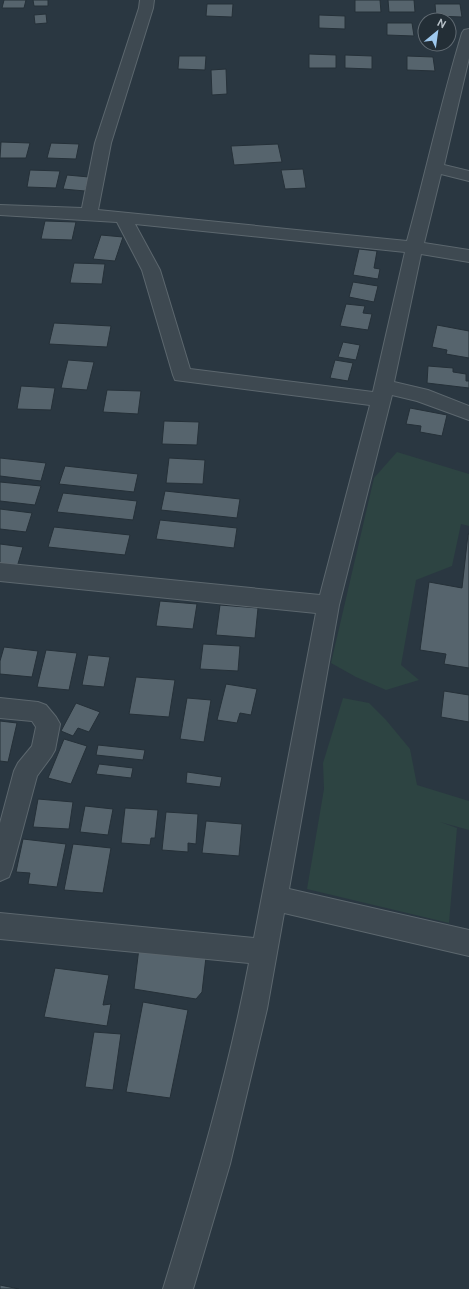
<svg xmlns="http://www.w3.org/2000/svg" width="469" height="1289" viewBox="0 0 469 1289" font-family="Ubuntu,sans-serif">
<rect width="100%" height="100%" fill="#2a3741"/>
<g fill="#2d4442">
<path d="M397,452L469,474V526L461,524L452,566L416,580L401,665L419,680L386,690L356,677L331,663L374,478Z"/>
<path d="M343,698L369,703L386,720L410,749L417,785L469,801V830L440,822L457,828L449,923L307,889L324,789L323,763Z"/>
</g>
<g fill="#56646d" stroke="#253038">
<path d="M4,0H26L24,8H2Z"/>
<path d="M33,0H48V6H34Z"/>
<path d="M355,0H380L381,12H355Z"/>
<path d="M388,0H414L415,12H389Z"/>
<path d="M207,4H233L232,17L206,16Z"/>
<path d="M435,4H460L462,17L436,16Z"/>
<path d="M46,14L47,23L35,24L34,15Z"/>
<path d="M319,15L345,16V29L319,28Z"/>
<path d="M387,23H412L414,36L387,35Z"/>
<path d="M309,54L336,55V68H309Z"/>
<path d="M345,55L372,56V69L345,68Z"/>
<path d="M179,56H206L205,70L178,69Z"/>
<path d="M407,56L433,57L435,71L407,70Z"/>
<path d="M226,69L227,94L212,95L211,70Z"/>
<path d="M1,142L30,143L26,158H0Z"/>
<path d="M51,143L79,144L76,159L47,158Z"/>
<path d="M278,144L282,162L234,165L231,146Z"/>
<path d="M303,169L306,188L285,189L281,170Z"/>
<path d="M30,170L60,171L56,188L27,187Z"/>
<path d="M67,175L89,177L85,191L63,189Z"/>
<path d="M45,221L76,222L72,240L41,239Z"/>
<path d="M101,235L123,237L115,261L93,259Z"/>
<path d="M359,249L377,251L374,268L380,269L378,279L353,275Z"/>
<path d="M74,263L105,264L102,284L70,283Z"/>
<path d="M353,282L378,286L374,302L349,297Z"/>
<path d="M346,304L365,306L363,313L372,314L368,330L340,326Z"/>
<path d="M54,323L111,326L107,347L49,344Z"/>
<path d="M437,325L469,331V358L446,354L447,350L432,347Z"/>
<path d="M343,342L360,345L356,360L338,357Z"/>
<path d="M68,360L94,362L87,390L61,388Z"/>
<path d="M335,360L353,363L348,381L330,378Z"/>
<path d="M428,366L453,368V372L466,374V381H469V388L427,383Z"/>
<path d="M21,386L55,388L51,410L17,409Z"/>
<path d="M107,390L141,391L138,414L103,412Z"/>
<path d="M410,408L447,415L442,436L420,432L421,426L406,424Z"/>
<path d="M164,421L199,422L197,445L162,444Z"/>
<path d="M0,458L46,463L41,481L0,476Z"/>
<path d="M169,458L205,460L203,484L166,483Z"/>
<path d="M65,466L138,474L134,492L59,484Z"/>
<path d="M0,482L41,486L35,505L0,501Z"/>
<path d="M165,491L240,499L237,518L161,510Z"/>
<path d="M63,493L137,501L133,520L57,512Z"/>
<path d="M0,509L32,513L26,532L0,529Z"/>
<path d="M160,520L237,528L234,548L156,539Z"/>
<path d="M54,527L130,535L125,555L48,547Z"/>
<path d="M468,534H469V668L444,664L446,654L420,650L429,582L462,588Z"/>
<path d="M0,544L23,547L17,567L0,565Z"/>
<path d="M160,601L197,604L193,629L156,626Z"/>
<path d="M220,605L258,608L255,638L216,635Z"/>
<path d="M203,644L240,646L238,671L200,669Z"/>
<path d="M4,647L38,651L32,677L0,674V661Z"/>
<path d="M46,650L77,653L69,690L37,687Z"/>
<path d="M88,655L110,657L104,687L82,685Z"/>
<path d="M136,677L175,680L169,717L129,714Z"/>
<path d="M226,684L257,689L251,715L240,713L237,723L217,720Z"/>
<path d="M444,691L469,695V722L441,717Z"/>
<path d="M187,698L211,700L204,742L180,739Z"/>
<path d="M76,703L100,712L89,732L78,728L73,736L61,731Z"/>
<path d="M0,721L17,723L8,762L0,761Z"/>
<path d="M64,739L87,746L71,784L48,778Z"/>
<path d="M98,745L145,750L143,760L96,755Z"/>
<path d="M99,764L133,768L131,778L96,774Z"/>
<path d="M187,772L222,777L220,787L186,783Z"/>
<path d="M38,799L73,802L69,829L33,827Z"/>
<path d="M85,806L113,809L108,835L80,832Z"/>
<path d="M125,808L158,810L155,838H151L150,845L121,843Z"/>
<path d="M166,812L198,814L196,844L188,843V852L162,850Z"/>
<path d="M206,821L242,824L239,856L202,853Z"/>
<path d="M23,839L66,844L57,887L28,884L30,873L16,872Z"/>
<path d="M73,844L111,848L103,893L64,890Z"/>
<path d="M139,948L206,957L202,992L196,999L134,989Z"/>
<path d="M55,968L109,975L103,1005L111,1004L107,1026L44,1017Z"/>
<path d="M143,1002L188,1010L170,1098L126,1092Z"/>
<path d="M94,1032L121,1034L113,1090L85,1087Z"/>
<path d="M0,1285L19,1289H0Z"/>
</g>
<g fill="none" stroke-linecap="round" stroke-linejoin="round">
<g stroke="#5c676e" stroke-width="2">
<g id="minor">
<path d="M140,0H154L153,8L111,143L98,210L407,241C426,172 441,102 462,33L464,30L469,29V58L444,165L469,171V181L441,174L424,243L469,250V262L421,254L394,382L428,390L469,406V420L417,401L392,395L339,605L289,889L469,930V956L284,913L267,1009L230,1164L193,1289H163C196,1182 228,1074 249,963L0,939V913L254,938L316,613L0,581V563L320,595L370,405L175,380L173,375L142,270L117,222L0,215V205L82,208L95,143L139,8ZM135,224L405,252L373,392L190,369L160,270Z"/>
<path d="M0,698L38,702L46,705L56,717L60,724L55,750L51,757L37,776L12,869L9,877L0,881V823L14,771L18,763L32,746L36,727L32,721L0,718Z"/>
</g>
</g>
<use href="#minor" fill="#3e4951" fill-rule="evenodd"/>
</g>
<g transform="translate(437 32) rotate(29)"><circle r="19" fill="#232e36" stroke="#606a72"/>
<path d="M0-3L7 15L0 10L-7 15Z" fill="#9ec8ee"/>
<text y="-6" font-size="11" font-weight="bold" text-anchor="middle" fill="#bbc4cb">N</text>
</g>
</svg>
